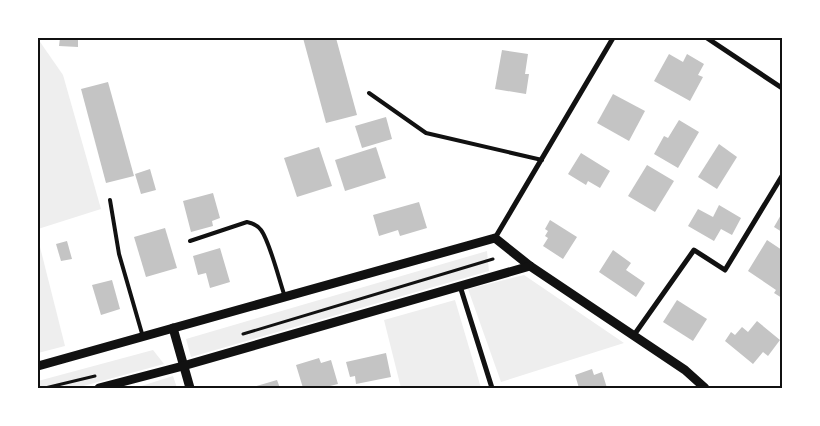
<svg xmlns="http://www.w3.org/2000/svg" width="820" height="426" viewBox="0 0 820 426" font-family="Poppins,sans-serif">
<rect width="100%" height="100%" fill="#fff"/>
<g fill="#eee">
<path d="M38,39L63,75L101,209L38,229Z"/>
<path d="M38,239L65,346L38,353Z"/>
<path d="M487,251L489,271L191,357L186,339Z"/>
<path d="M524,275L624,343L501,382L468,289Z"/>
<path d="M455,300L481,388H401L384,320Z"/>
<path d="M153,350L164,364L76,388H38V381Z"/>
<path d="M173,376L177,388H135Z"/>
</g>
<g fill="#c4c4c4">
<path d="M60,38H78V47L59,46Z"/>
<path d="M303,38H336L357,115L326,123Z"/>
<path d="M502,50L528,54L525,74H529L526,94L495,89Z"/>
<path d="M669,54L683,62L687,54L704,64L698,75L703,77L690,101L654,81Z"/>
<path d="M108,82L134,176L106,183L81,89Z"/>
<path d="M613,94L645,111L629,141L597,123Z"/>
<path d="M386,117L392,139L362,148L355,126Z"/>
<path d="M679,120L699,132L678,168L654,154L664,136L668,138Z"/>
<path d="M719,144L737,157L717,189L698,177Z"/>
<path d="M319,147L332,186L297,197L284,158Z"/>
<path d="M376,147L386,178L345,191L335,160Z"/>
<path d="M581,153L610,171L600,188L588,181L586,185L568,174Z"/>
<path d="M647,165L674,181L655,212L628,196Z"/>
<path d="M150,169L156,190L141,194L135,174Z"/>
<path d="M213,193L220,218L212,221L213,226L191,232L183,201Z"/>
<path d="M419,202L427,228L400,236L398,230L379,236L373,215Z"/>
<path d="M719,205L741,218L732,235L721,229L714,241L688,226L698,209L713,217Z"/>
<path d="M782,213V232L774,227Z"/>
<path d="M550,220L577,237L563,259L543,246L548,238L545,236L548,231L545,229Z"/>
<path d="M165,228L177,268L146,277L134,237Z"/>
<path d="M767,240L782,250V298L774,293L776,290L748,271Z"/>
<path d="M67,241L72,259L61,261L56,244Z"/>
<path d="M220,248L230,282L210,288L206,273L198,275L193,256Z"/>
<path d="M613,250L631,263L626,270L645,283L636,297L599,272Z"/>
<path d="M112,280L120,309L101,315L92,285Z"/>
<path d="M677,300L707,319L693,341L663,322Z"/>
<path d="M757,321L780,340L768,356L763,352L753,364L725,341L731,332L735,335L742,327L748,332Z"/>
<path d="M386,353L391,377L356,384L355,376L350,377L346,362Z"/>
<path d="M319,358L321,363L331,360L338,384L322,388H303L296,365Z"/>
<path d="M592,369L594,375L602,372L607,388H585L584,386L579,388L575,375Z"/>
<path d="M277,380L280,388H250Z"/>
</g>
<g fill="none" stroke-linecap="round" stroke-linejoin="round">
<g stroke="#111" stroke-width="3">
<path d="M243,334L493,259"/>
<path d="M45,388L95,376"/>
</g>
<g stroke="#111" stroke-width="4">
<path d="M369,93L426,133L542,160"/>
<path d="M110,200L119,254L143,337"/>
<path d="M190,241L247,222C253,223 257,225 261,230C270,242 279,280 285,297"/>
</g>
<g stroke="#111" stroke-width="5">
<path d="M707,38L782,88"/>
<path d="M495,238L613,38"/>
<path d="M460,286L492,388"/>
<path d="M634,335L694,250L725,270L782,176"/>
</g>
<g stroke="#111" stroke-width="9">
<path d="M173,328L190,388"/>
<path d="M38,366L495,238L530,266L685,370L705,388"/>
<path d="M99,388L183,366L530,266"/>
</g>
</g>
<rect width="820" height="426" fill="none" stroke="#ffffff" stroke-width="78"/>
<rect x="39" y="39" width="742" height="348" fill="none" stroke="#111" stroke-width="2"/>
</svg>
